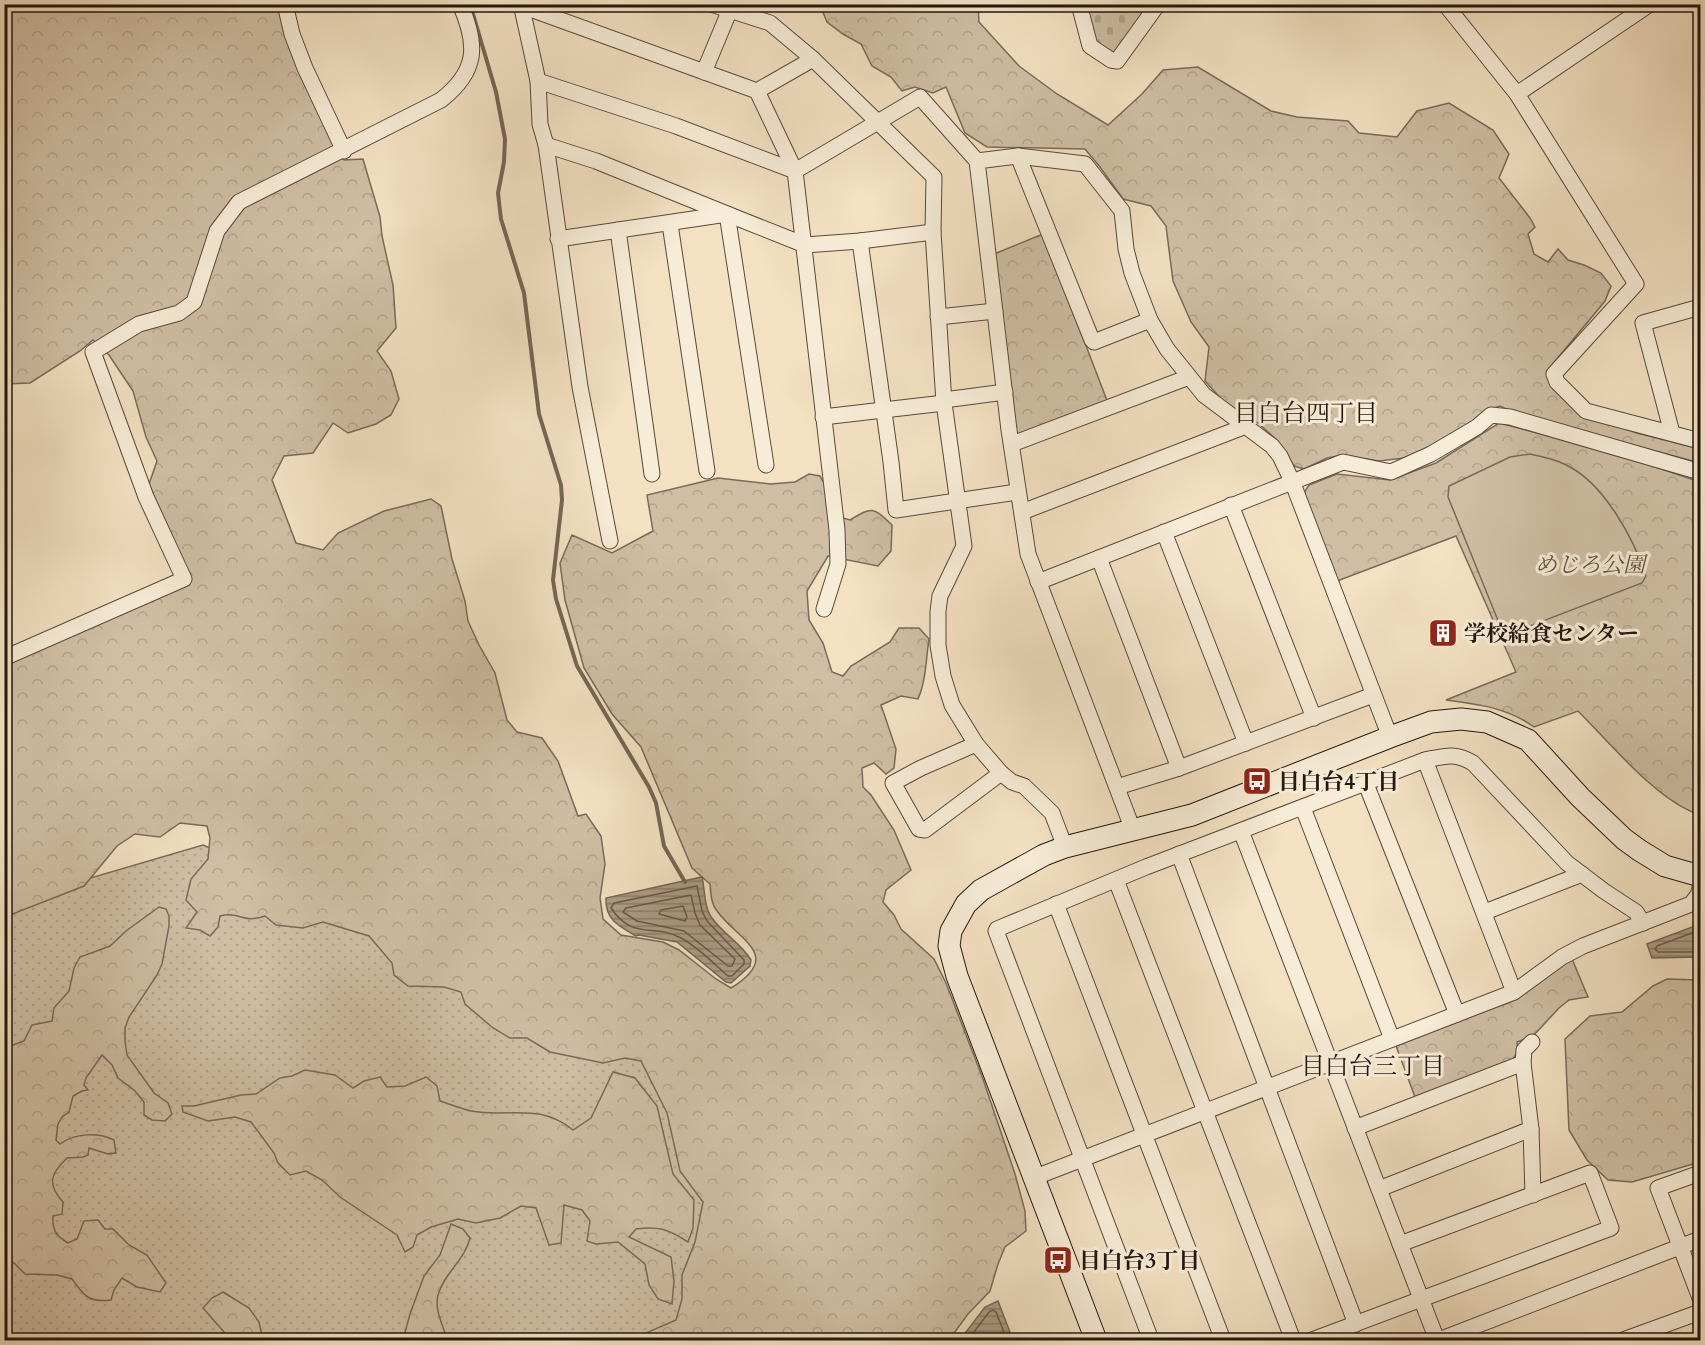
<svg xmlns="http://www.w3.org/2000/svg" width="1705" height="1345" viewBox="0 0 1705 1345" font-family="Cardo,'Noto Serif JP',serif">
<defs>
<pattern id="grass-dots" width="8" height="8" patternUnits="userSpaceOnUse" patternTransform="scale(1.5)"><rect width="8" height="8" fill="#cfbea4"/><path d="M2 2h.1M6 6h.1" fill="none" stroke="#b1a38c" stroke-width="1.8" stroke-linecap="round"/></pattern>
<pattern id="forest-crowns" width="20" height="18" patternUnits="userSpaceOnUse" patternTransform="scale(1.5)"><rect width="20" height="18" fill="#cfbea4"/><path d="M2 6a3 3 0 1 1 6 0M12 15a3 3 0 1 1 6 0" fill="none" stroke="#b1a38c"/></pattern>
<pattern id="cemetery-stones" width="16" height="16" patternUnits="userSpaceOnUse" patternTransform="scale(1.5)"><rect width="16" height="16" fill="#cfbea4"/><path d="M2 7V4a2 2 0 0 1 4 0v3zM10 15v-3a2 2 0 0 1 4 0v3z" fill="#b1a38c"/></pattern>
<pattern id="water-rules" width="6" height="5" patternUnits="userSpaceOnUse" patternTransform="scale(1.5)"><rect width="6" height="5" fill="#ac9c85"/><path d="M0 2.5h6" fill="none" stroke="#8c7e6b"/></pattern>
</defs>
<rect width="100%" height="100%" fill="#f3e1c2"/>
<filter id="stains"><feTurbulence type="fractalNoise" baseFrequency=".00333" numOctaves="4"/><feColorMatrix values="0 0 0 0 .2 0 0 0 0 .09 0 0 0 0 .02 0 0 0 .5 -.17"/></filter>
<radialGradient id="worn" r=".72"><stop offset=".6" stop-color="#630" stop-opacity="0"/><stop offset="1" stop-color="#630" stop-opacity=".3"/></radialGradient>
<path fill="url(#grass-dots)" stroke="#786a5a" stroke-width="1.5" d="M203,845L623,1024L767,1227L690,1340H5V903Z"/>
<g fill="url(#forest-crowns)" stroke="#786a5a" stroke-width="1.5">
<path d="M5,5H278L344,160L363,159L380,217L382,236L393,285L396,328L377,351L391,371L399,399L391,415L376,424L348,433L333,423L313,453L284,456L272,480L296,543L323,550L338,533L384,511L431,499L441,506L452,559L465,601L468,621L479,645L495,673L507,720L517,732L542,738L558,761L578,816L586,814L601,836L605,864L600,898L603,919L621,935L663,942L679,950L716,979L731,988C784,955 739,941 717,911C711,904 711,894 710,884L692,868L641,747L612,714L584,668L565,600L560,563L572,535L612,553L653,531L647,495L718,478L771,484L795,482L809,474L820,476L826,487L832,515L850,520C873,506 873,507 892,525L891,551L878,566L828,556L807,591L809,620L823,643L832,672L843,676L851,666L890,642L899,628H919L929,639C926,659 926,681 918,699L901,696L881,705L896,749L894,768L886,774L874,763L862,768L863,787L871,795L894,830L911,870L886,890L883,902L894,915L901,929L934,959L946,983L983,1079L1015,1174L1025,1211L1026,1231L1005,1247L998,1264L990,1291L968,1314L949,1340H641L646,1333L676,1320L682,1299V1275L695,1242L703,1202L680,1171L667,1113L641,1061L625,1058L603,1063L550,1052L527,1038H510L493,1028L465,1004L461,992L444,987L408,986L394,975L392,963L369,936L323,922L303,928L276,925L265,916C242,924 240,911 220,916L218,927L210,936L200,930L186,928L197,912L186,900L191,879L208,859L210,838L207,826L180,823L160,837L135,834L117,846L84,886L5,917V663L189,585C180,549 163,518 149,484L157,461L146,437L133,391L109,355L93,340L80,351L30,383L5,384Z"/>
<path d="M820,5H978L979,22L1019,66L1057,94L1108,125L1142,94L1163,70L1198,67L1271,111L1297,117L1348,121L1359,133L1397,137L1417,111L1449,103L1493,130L1509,154L1499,178L1530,218L1535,227L1528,234L1534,254L1548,262L1558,249L1568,260L1584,265L1601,273L1611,286L1605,301L1547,371L1550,383L1602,421L1637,433L1700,449V463L1515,413L1500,406L1486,411L1457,433L1428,448L1404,458L1379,461L1343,455L1327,458L1304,469L1294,466L1278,441L1258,423L1225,403L1205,381L1209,347L1191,322L1173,281L1166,226L1151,206L1123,199L1100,167L1085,149L987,147L965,133L946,87L933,93L915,87L902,91L891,77L872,66L861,44L843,34L827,22Z"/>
<path d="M1043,234L1108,403L1014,436L994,254Z"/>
<path d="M1499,423L1605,450L1700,482V815C1657,801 1611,744 1578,711L1534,727C1508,708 1478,704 1446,700L1516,672L1456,536L1337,581L1305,498V491L1309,485L1337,474L1390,480L1436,463Z"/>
<path d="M159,907L166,909L169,916V926L162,964L157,975L129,1017L125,1028V1041L127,1055L154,1093L168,1103L172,1114L165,1121L152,1120L144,1115V1102L135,1091L118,1078L112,1065L102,1055L86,1078L84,1085L88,1090L82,1091L73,1096L69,1112L62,1117L58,1124L56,1140L60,1144C75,1133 98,1132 114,1140L116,1153L108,1154L89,1148L88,1155L83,1157L67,1158C50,1174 47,1184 63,1202L62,1214L53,1216C52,1230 56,1236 68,1243L77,1239L84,1221L98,1220L105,1229H113L129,1245L147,1255L166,1283L160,1292L137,1287L122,1278L114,1290L111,1300C89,1303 84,1296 72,1279L57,1275L25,1274L14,1263L5,1259V1048L24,1041L32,1025L52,1021L54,1008L69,991L74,968L80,957L110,946L126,931Z"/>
<path d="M1572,959L1588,997L1569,1000L1559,1008L1533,1036L1517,1042L1518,1052L1512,1060L1415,1097L1396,1046L1512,1001L1544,977Z"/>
<path d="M1667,979L1700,980V1162L1632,1182L1608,1180L1587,1160L1569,1130L1565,1039L1590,1016L1622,1012L1653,986Z"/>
<path d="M305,1070L335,1075L353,1088L364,1081L380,1077L387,1087L405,1086L426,1077L437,1086L440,1101C450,1104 461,1109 471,1111C510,1118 538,1102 573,1130L591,1118L613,1072L635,1078L657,1106L673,1174L694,1200L693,1228L688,1242C668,1229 659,1226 636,1229L629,1237L671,1257L674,1281L672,1304L658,1299L649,1285L645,1264L618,1242L596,1244L587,1241L590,1221L582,1210L564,1205L561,1243L549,1245L536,1208L521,1206L500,1218L476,1223L458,1219L431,1227L417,1235L413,1247L405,1252L397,1235L340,1197L322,1180L306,1171L290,1175L278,1163L274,1153L251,1122L235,1117L208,1121L183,1112L182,1106H194L241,1095L256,1094L280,1078L292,1076Z"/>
<path d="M451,1224L463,1229L470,1238C465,1260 444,1273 438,1295C434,1311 444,1326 447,1340H403L410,1314L424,1276L440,1255Z"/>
<path d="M223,1292L249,1308L259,1322L263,1340H231L203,1308L212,1298Z"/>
</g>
<path fill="url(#cemetery-stones)" stroke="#786a5a" stroke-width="1.5" d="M1081,5H1153L1117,56L1092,43Z"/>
<path fill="#cfbea4" stroke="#786a5a" stroke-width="1.5" d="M1530,454C1544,457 1558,460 1570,467C1605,486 1634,539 1646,576L1642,583L1517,631L1499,623L1448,497L1449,486L1510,457Z"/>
<g fill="url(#water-rules)" stroke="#756656" stroke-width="1.5">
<path d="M702,877C705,890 704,908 712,918C723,934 741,943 751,960L750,966L731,983L726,982L677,942L639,935L636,936C619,926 605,920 606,898Z"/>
<path d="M1700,924V957L1652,958L1647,944Z"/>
<path d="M998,1301L1013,1340H960L985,1307Z"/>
</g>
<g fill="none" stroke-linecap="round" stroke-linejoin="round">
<g stroke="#67594a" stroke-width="1.5">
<path d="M697,886L702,911L707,921L744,960V964L732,976H728C713,963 698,947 681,938C654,923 633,941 611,908L614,903Z"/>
<path d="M691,895L695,913L700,925L735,959L732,966H728L684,931L637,921L623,912L626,908Z"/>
<path d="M683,906L687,917L685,921L659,914L661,910Z"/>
<path d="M1700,930L1657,946L1655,949L1658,952H1700"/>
<path d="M968,1340L989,1312L993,1310L996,1312L1007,1340"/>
</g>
<path stroke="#756656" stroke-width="4" d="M470,4L496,92L505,139L504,162L498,193L501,219L524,293L539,414L561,485L562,500L553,580L556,599L577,666L649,787L656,803L664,846L685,882"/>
<g stroke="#56493c" stroke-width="17">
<g id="street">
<path d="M285,4L292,34L305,68L344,151"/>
<path d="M521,4L538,81L540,124L546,145L580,387L610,541"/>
<path d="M711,4L770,23L813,59L934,177L933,232L944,403L964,546L940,596L938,611V645L943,676L952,705L976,744L1001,773L1012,782L1024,786L1052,813L1065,847"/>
<path d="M1079,4L1090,46L1111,60L1117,61L1158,4"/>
<path d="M1445,4L1517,94L1636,284L1554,374L1557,382L1586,411L1700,441"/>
<path d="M522,6L757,91L795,171L920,97L977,161"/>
<path d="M704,72L729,12"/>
<path d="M538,81L676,126L795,171L837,530L838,564L824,609"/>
<path d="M757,91L813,59"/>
<path d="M1517,94L1650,4"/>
<path d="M546,145L596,161L727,214L766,465"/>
<path d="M1018,156L1092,340L1094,342L1150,320"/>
<path d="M670,224L707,471"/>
<path d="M618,230L652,474"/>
<path d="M558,239L727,214L805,245L860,241L933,232"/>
<path d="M860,241L891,462L896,510L1017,492"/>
<path d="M938,317L995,311"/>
<path d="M944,400L1005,392"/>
<path d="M823,417L944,403"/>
<path d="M1672,433L1643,323L1700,307"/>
<path d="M1012,444L1189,377"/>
<path d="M1231,505L1314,718"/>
<path d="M1022,512L1246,426"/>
<path d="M1164,532L1246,743"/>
<path d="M1099,558L1179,768"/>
<path d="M1038,582L1343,462L1391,472L1431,454L1477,427L1491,415L1510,417L1700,472"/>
<path d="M4,658L184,579L146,497L93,352L139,324L179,313L194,302L217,231L239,202L441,100C478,71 478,45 460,4"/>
<path d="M976,744L921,768L893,783L919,829L925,830L1001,773"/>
<path d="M1425,760L1514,992"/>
<path d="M1366,784L1457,1014"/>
<path d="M1117,787L1179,768L1373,695"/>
<path d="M1303,808L1392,1039"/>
<path d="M1133,830L1028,554L1009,430L977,161L1018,156L1085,164L1122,211L1126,249L1132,273L1150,320L1167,349L1204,395L1272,446L1280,456L1292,481L1390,737"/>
<path d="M1241,831L1437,1340"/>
<path d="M1179,854L1356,1324"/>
<path d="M1116,880L1293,1340"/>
<path d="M1056,904L1223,1340"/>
<path d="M1485,912L1582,874"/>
<path d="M1532,1042L1524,1050L1523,1063L1531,1129L1533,1195"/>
<path d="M1355,1128L1523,1063"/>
<path d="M1700,1173L1658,1188L1700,1298"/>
<path d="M1033,1178L1514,992L1562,957L1583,946L1691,904L1698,895L1700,888"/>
<path d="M1379,1189L1531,1129"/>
<path d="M1151,1340L996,931L997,929L1146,867L1425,760C1445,756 1455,752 1473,763L1567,863L1604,891L1636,912L1643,923"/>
<path d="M1312,1340L1611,1228L1590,1173L1400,1244"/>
<path d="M1439,1340L1700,1239"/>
<path d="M1623,1340L1700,1312"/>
</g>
</g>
<g stroke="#22160f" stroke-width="23">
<path id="secondary" d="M1096,1340L957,976L949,946L951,931L966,904L981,890L1044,855L1065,847L1192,815L1390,737L1431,722L1461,719L1487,722L1528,740L1580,797L1624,839L1639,850L1665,866L1700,876"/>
</g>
<use href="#street" stroke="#f7ecd7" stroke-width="15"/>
<use href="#secondary" stroke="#f7ecd7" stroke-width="21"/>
</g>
<defs>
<g id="building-square" transform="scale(1.5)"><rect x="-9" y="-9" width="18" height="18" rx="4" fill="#8f2418" stroke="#f7ecd7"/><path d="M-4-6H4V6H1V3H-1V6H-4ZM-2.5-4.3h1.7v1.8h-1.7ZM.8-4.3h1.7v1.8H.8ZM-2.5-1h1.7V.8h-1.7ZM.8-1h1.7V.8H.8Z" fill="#fff"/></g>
<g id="bus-square" transform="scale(1.5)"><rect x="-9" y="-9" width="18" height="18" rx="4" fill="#8f2418" stroke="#f7ecd7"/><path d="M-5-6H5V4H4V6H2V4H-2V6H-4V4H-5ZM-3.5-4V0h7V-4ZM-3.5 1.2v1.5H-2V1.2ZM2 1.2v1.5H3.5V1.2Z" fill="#fff"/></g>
</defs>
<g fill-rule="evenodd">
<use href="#building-square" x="1443" y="633"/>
<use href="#bus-square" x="1257" y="781"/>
<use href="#bus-square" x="1058" y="1260"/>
</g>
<g text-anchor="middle" stroke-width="6" stroke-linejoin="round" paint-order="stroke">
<g font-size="22" font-style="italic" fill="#5f5143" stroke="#f7ecd7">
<text x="1590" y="572">めじろ公園</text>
</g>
<g font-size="22" font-weight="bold" fill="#22160f" stroke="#f7ecd7" text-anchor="start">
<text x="1464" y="641">学校給食センター</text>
<text x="1278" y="789">目白台4丁目</text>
<text x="1079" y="1268">目白台3丁目</text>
</g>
<g font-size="24" fill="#22160f" stroke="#f7ecd7">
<text x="1306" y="421">目白台四丁目</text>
<text x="1373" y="1074">目白台三丁目</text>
</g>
</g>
<rect width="1705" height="1345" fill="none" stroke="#f3e1c2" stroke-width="24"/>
<rect x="6" y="6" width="1693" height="1333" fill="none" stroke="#22160f" stroke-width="3"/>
<rect x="12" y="12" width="1681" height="1321" fill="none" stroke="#22160f" stroke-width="1.5"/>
<rect width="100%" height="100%" filter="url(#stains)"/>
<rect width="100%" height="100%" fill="url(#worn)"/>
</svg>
